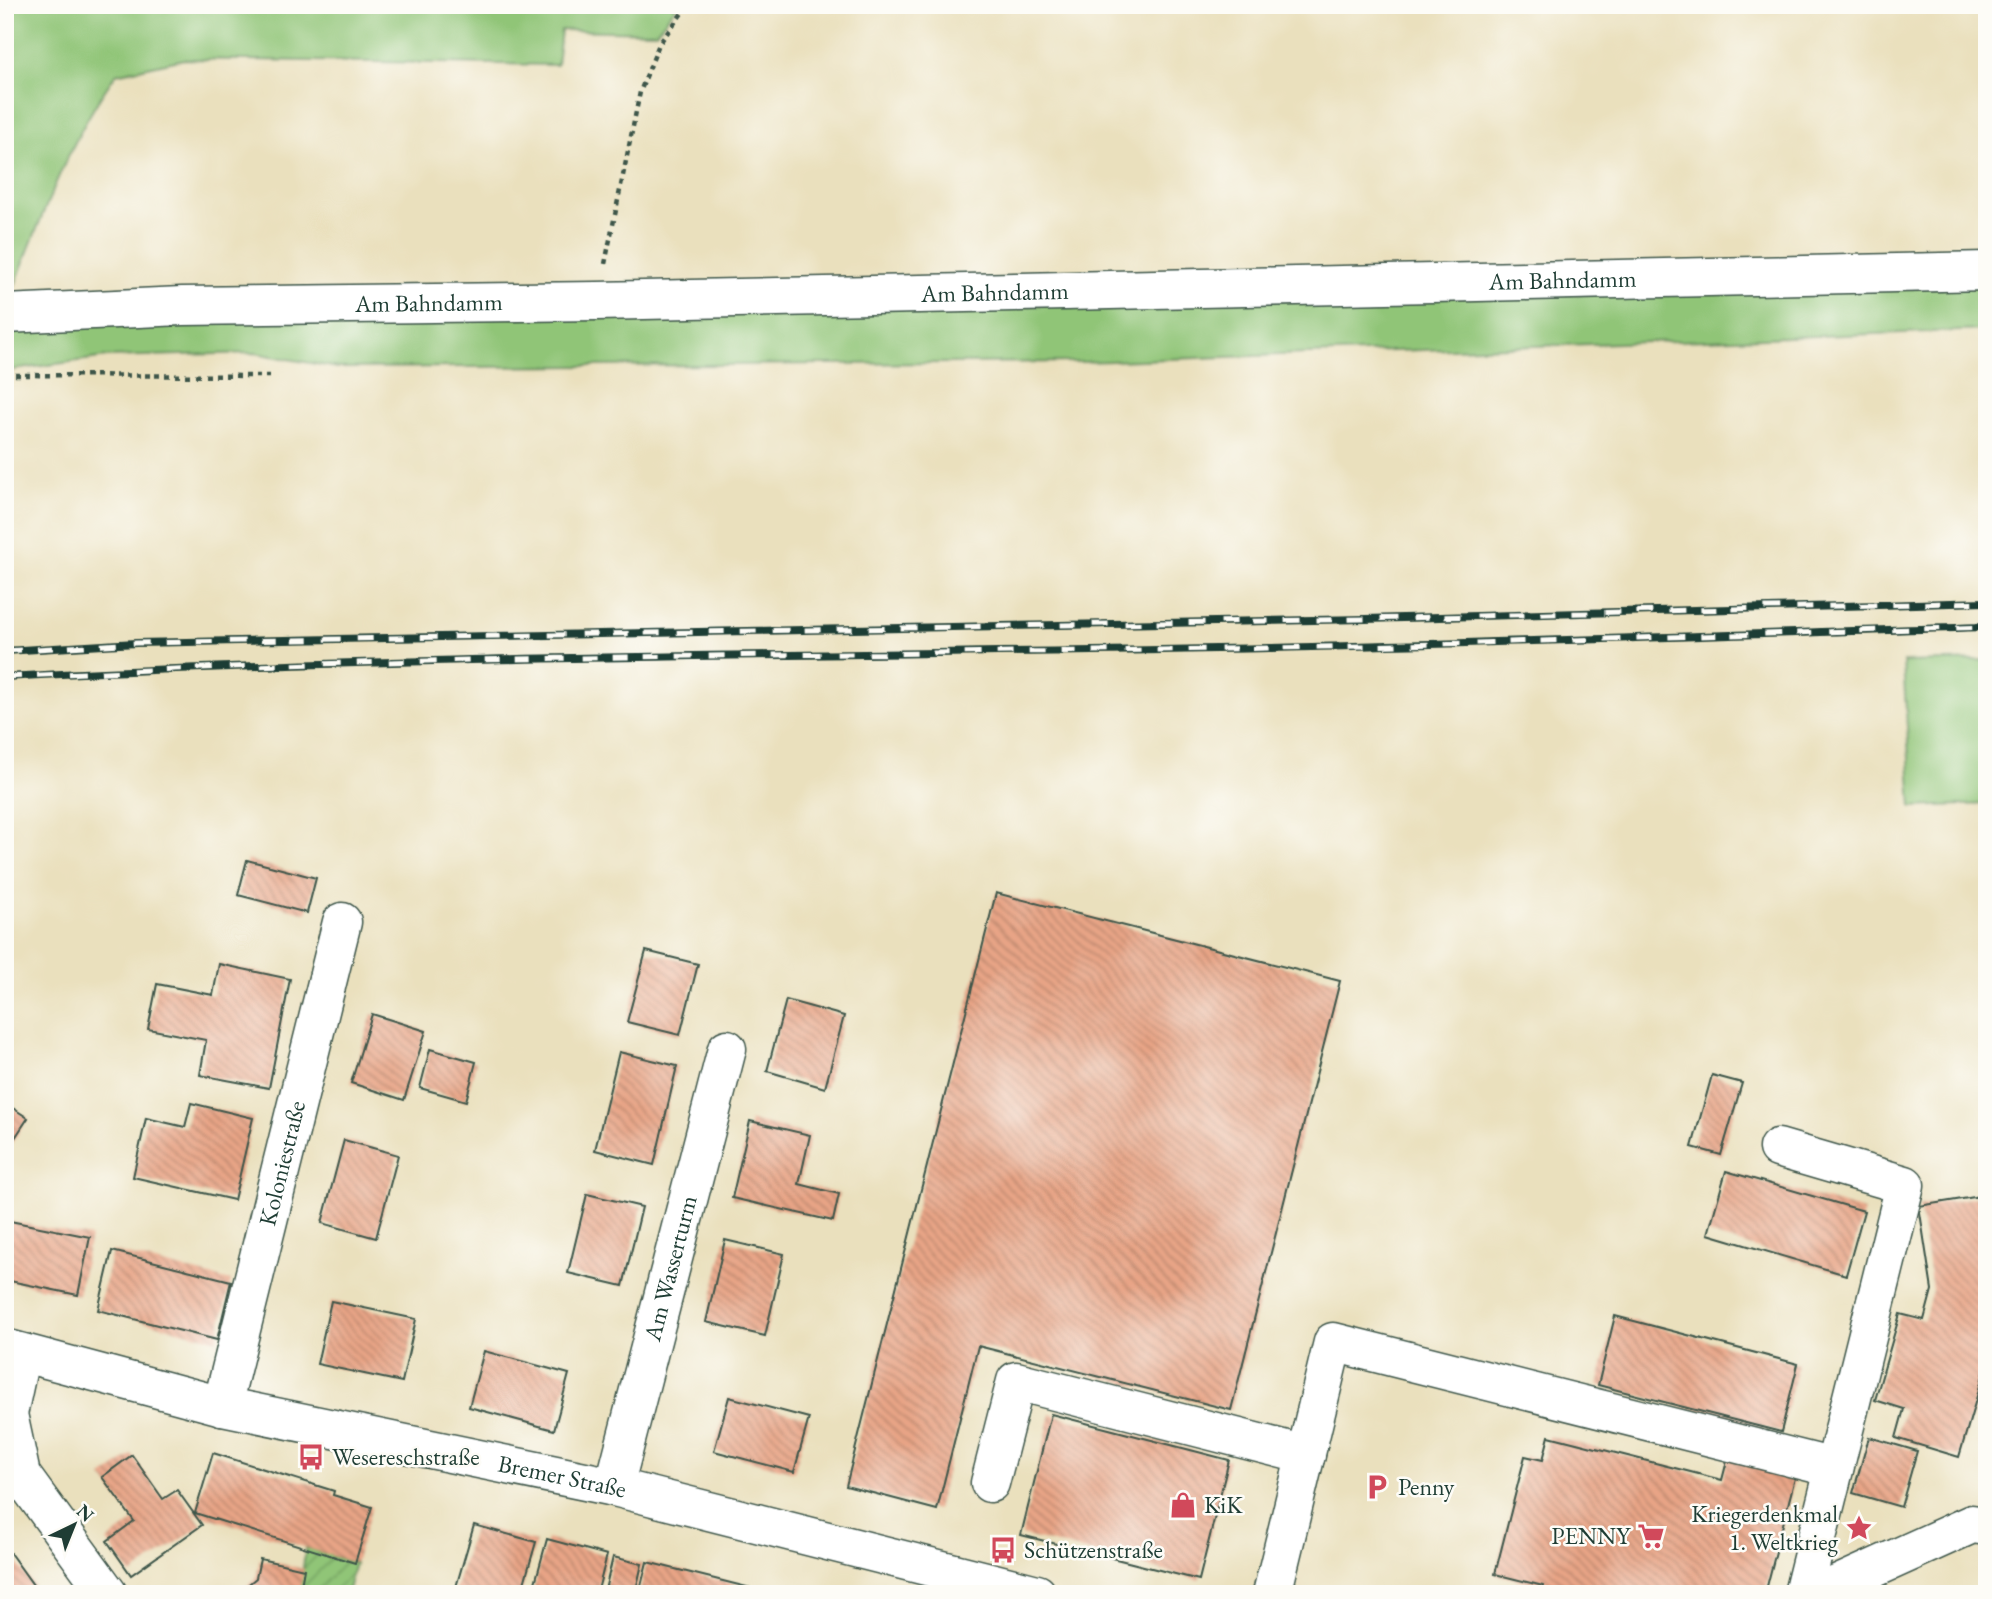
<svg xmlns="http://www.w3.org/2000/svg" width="1992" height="1599" viewBox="0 0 1992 1599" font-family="'EB Garamond',serif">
<defs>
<pattern id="garden-furrows" width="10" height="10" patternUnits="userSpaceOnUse" patternTransform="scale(1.75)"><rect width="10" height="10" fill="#90c577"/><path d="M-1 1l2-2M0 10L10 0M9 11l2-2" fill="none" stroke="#75a162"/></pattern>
<pattern id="building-back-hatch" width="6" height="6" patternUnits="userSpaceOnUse" patternTransform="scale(1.75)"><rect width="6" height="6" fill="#e8a486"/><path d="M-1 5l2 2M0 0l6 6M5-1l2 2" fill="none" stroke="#bb876e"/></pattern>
</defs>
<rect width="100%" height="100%" fill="#fdfcf7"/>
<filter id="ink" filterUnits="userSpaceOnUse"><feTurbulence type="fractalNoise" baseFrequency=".0143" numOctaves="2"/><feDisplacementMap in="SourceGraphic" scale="14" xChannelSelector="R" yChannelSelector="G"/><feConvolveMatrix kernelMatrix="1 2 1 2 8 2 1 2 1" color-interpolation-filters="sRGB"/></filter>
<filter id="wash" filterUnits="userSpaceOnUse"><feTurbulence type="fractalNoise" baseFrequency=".00686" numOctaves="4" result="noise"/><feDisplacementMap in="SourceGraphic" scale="28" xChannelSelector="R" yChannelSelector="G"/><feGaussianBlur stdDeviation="1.57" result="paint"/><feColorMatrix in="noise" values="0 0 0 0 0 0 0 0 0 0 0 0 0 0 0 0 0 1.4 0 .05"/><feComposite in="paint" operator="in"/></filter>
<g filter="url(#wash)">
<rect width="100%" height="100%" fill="#eae0bd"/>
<g fill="#90c577" stroke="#588156" stroke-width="2">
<path d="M5,5H678L656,32L561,30L557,65L184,59L116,74C67,142 40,222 9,300H5Z"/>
<path d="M1987,286V330L1083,362L338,368L255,353L107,357L5,371V326Z"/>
<path d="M1987,660V804L1912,807L1903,662Z"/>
</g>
<path fill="url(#garden-furrows)" stroke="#588156" stroke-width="2" d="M306,1547L355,1563L347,1594H325L300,1588Z"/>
<g id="blocks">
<g fill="url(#building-back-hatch)">
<path d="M247,860L316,878L307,913L238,895Z"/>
<path d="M996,893L1340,981L1231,1410L978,1346L937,1510L846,1486Z"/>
<path d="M646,951L698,964L680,1035L627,1022Z"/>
<path d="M219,964L290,979L269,1088L200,1075L206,1040L148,1029L157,984L213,995Z"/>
<path d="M786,1000L844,1016L825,1088L767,1071Z"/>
<path d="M372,1014L426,1031L404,1100L351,1083Z"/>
<path d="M430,1049L476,1062L466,1101L420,1088Z"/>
<path d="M619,1052L677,1066L654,1165L595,1150Z"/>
<path d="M1712,1075L1742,1083L1721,1155L1692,1147Z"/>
<path d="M5,1103L28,1118L5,1153Z"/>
<path d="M191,1103L253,1118L234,1200L133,1177L146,1118L185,1127Z"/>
<path d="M750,1121L810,1135L799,1184L839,1194L833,1221L732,1198Z"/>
<path d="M344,1140L398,1155L376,1238L322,1223Z"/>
<path d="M1726,1171L1864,1211L1846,1275L1708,1234Z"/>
<path d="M587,1194L642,1207L623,1286L568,1273Z"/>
<path d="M1987,1195V1362L1959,1457L1896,1438L1904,1409L1875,1400L1900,1314L1924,1320L1932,1290L1919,1206Z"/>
<path d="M5,1220L90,1237L78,1295L5,1280Z"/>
<path d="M725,1240L784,1254L765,1336L706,1322Z"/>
<path d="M112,1251L231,1281L217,1340L98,1310Z"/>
<path d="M331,1301L416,1319L402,1382L317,1364Z"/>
<path d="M1615,1316L1798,1364L1781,1432L1598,1385Z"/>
<path d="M484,1351L569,1374L554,1430L469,1407Z"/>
<path d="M729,1397L809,1418L794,1472L714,1451Z"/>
<path d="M1051,1414L1229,1460L1199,1580L1021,1535Z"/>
<path d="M1549,1436L1722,1480L1728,1457L1796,1474L1765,1594H1541L1543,1586L1495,1574L1525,1456L1543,1460Z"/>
<path d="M1869,1437L1917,1451L1901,1507L1853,1493Z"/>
<path d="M213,1453L334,1491L333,1495L372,1507L355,1563L195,1513Z"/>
<path d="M132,1455L163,1499L177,1490L202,1525L131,1575L107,1541L134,1521L102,1477Z"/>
<path d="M474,1525L536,1542L521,1594H454Z"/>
<path d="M547,1539L607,1555L597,1594H532Z"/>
<path d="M5,1546L38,1592L36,1594H5Z"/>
<path d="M613,1557L642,1564L635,1594H604Z"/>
<path d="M260,1559L304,1569L300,1592L237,1594L256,1578Z"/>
<path d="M647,1562L771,1593V1594H639Z"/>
</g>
</g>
</g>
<g filter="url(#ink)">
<use href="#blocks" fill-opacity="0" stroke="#3d5549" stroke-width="2"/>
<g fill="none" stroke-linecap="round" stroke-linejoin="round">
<g stroke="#3d5549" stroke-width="41">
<g id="minor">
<path id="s1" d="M5,314L182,306L597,301L1987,271"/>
<path d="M1778,1148L1905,1185L1803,1594"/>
<path d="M21,1353L8,1414L21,1475L108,1594"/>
<path id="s2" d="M222,1406L342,922"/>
<path d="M990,1483L1016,1381L1306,1455"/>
<path id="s3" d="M614,1487L727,1049"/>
<path d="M1272,1594L1333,1342L1834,1468"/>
<path d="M1817,1594L1972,1524L1987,1526"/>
</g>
</g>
<g stroke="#3d5549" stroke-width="41">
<g id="major">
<path id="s4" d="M5,1348L222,1406L614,1487L1037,1594"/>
</g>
</g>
<g stroke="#3d5549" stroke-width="4.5" stroke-dasharray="5 5" stroke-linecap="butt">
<path d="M605,264L640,92L659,44L688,5"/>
<path d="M5,375L272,376"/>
</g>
<use href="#minor" stroke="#fff" stroke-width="38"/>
<use href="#major" stroke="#fff" stroke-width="38"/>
<g stroke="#1f3d34" stroke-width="8">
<g id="rail">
<path d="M5,651L136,643L1365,619L1987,602"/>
<path d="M5,677C390,656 775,656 1160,650C1436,646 1711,635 1987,627"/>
</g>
</g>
<use href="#rail" stroke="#fdfcf7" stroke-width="5" stroke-dasharray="16" stroke-linecap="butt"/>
</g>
</g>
<defs>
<g id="bus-bare" transform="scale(2.1)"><path d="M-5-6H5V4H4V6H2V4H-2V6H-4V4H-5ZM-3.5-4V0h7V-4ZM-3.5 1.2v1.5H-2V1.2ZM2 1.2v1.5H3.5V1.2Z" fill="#d1495b" stroke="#fdfcf7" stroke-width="2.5" paint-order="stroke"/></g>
<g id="parking-bare" transform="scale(2.1)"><path d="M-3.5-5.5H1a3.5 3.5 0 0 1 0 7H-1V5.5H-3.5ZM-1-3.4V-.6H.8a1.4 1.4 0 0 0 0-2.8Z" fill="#d1495b" stroke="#fdfcf7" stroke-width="2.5" paint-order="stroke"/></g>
<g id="shop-bare" transform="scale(2.1)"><path d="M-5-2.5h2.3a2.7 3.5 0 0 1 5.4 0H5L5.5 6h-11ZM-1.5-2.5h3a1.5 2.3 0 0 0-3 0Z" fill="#d1495b" stroke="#fdfcf7" stroke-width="2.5" paint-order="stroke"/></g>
<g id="sight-bare" transform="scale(2.1)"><path d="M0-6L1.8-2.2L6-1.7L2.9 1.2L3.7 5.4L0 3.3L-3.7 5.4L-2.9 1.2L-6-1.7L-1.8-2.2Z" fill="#d1495b" stroke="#fdfcf7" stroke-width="2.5" paint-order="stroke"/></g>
<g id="supermarket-bare" transform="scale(2.1)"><path d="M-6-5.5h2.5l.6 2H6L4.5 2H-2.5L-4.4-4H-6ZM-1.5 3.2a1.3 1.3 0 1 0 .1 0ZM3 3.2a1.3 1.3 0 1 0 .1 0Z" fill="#d1495b" stroke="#fdfcf7" stroke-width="2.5" paint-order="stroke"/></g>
</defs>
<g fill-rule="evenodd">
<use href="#bus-bare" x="311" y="1457"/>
<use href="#parking-bare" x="1377" y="1487"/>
<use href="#shop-bare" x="1183" y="1505"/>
<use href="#sight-bare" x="1859" y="1528"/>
<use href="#supermarket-bare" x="1651" y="1536"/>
<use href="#bus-bare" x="1003" y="1550"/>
</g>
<g text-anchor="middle" stroke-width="5" stroke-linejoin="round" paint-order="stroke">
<g font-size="24" fill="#1f3d34" stroke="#fdfcf7">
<text dy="8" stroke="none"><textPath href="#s1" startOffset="1558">Am Bahndamm</textPath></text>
<text dy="8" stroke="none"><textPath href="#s1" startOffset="990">Am Bahndamm</textPath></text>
<text dy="8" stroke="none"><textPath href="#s1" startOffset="424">Am Bahndamm</textPath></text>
<text dy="8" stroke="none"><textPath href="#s2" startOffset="250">Koloniestraße</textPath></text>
<text dy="8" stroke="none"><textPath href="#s3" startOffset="226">Am Wasserturm</textPath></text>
<text dy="8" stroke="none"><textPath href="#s4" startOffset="572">Bremer Straße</textPath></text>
</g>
<g font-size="24" fill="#1f3d34" stroke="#fdfcf7" text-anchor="start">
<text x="332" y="1465">Wesereschstraße</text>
<text x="1398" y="1495">Penny</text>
<text x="1204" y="1513">KiK</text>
<text x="1838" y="1522" text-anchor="end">Kriegerdenkmal<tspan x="1838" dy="28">1. Weltkrieg</tspan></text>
<text x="1630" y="1544" text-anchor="end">PENNY</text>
<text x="1024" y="1558">Schützenstraße</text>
</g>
</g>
<rect width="1992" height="1599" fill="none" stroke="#fdfcf7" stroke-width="28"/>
<g transform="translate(74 1525) rotate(43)" stroke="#fdfcf7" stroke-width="5" paint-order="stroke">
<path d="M0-5L12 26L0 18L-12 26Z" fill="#1f3d34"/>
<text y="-10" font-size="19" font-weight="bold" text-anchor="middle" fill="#1f3d34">N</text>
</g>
</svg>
